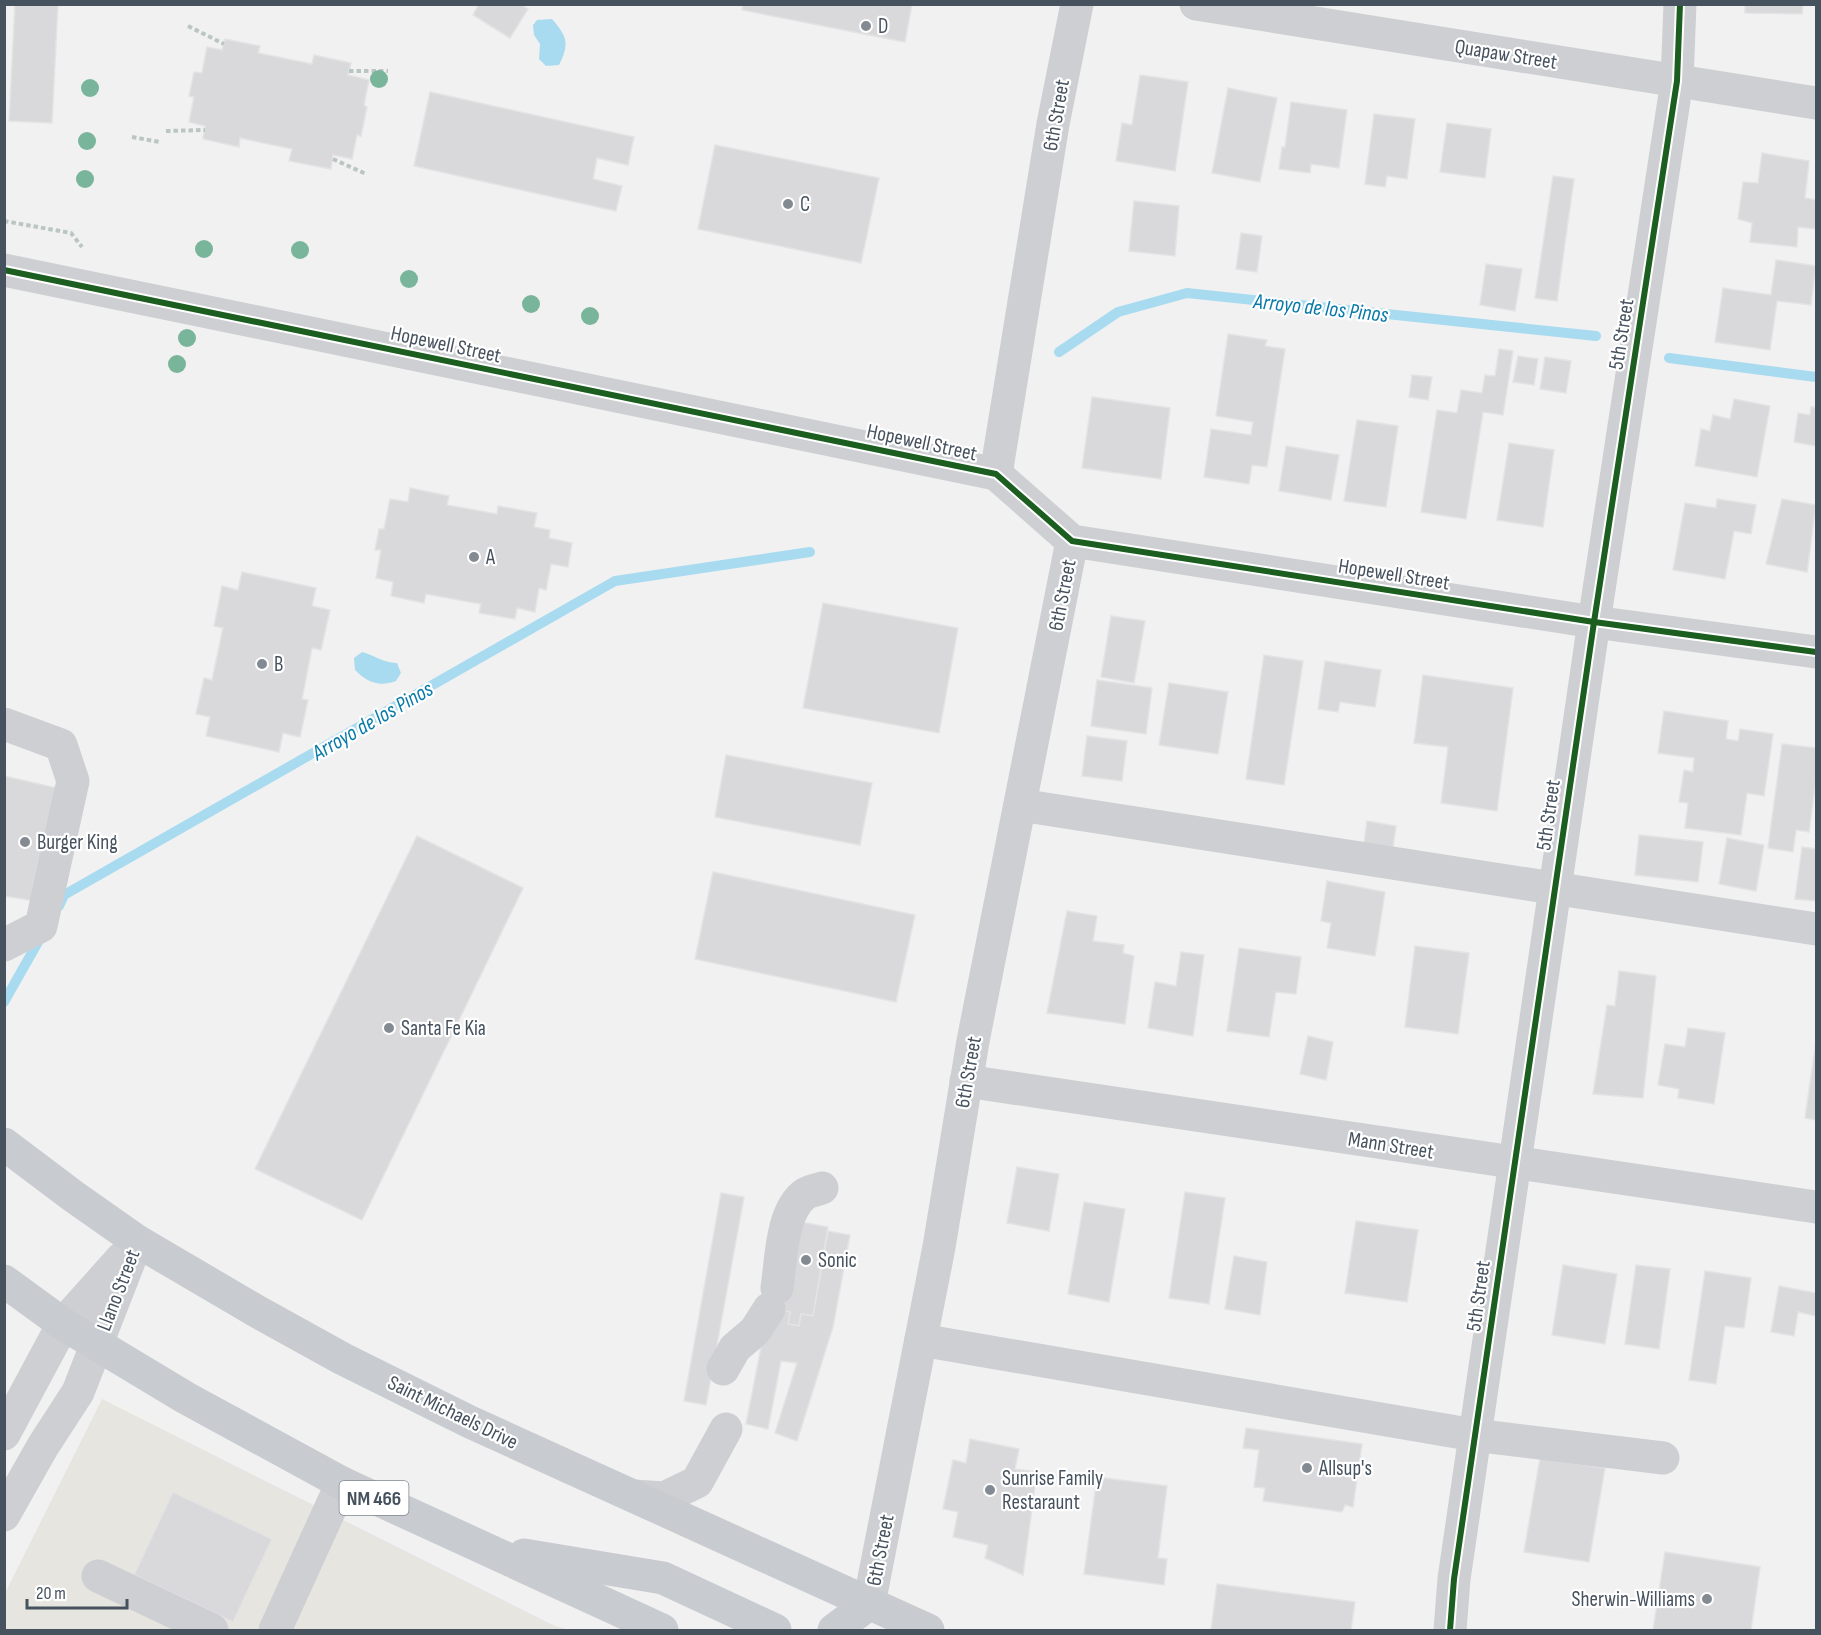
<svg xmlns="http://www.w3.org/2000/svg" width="1821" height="1635" viewBox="0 0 1821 1635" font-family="'Sofia Sans Condensed',sans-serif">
<rect width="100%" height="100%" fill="#f2f1f1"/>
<path fill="#e6e5df" d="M102,1399L555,1626L569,1630H5L4,1595Z"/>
<g fill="#a9dbf0">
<path d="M552,19C567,36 570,44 559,65L546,66L539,59L540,44L534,35L533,25L537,20Z"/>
<path d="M362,652C376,656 382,662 397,663L401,673L396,681C379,687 368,683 355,670L354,658Z"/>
</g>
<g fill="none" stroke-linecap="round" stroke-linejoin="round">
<g stroke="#a9dbf0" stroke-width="10">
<path d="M1059,352L1118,312L1187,293L1596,336"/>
<path d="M1669,358L1816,377"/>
<path d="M59,906L64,895L615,581L810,552"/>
<path d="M4,1002L42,935"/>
</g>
</g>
<g fill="#d9d9db" stroke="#e3e3e4" stroke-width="1.5">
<path d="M15,4H58L52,123L9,121Z"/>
<path d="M479,4H520L528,9L510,38L473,15Z"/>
<path d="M743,4H912L905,42L742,10Z"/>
<path d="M1745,4H1803L1802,14L1745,13Z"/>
<path d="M225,39L260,46L258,53L312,64L314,55L351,63L348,75L369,80L364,105L367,107L361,136L357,135L352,159L333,155L331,169L289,161L292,149L240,138L239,147L203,139L205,126L189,122L194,97L189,96L194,72L202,73L207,47L222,50Z"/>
<path d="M1140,75L1188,82L1175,171L1116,161L1122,123L1132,125Z"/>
<path d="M1228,88L1277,98L1260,182L1212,173Z"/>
<path d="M430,92L634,137L628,165L597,158L593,179L622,186L616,211L414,166Z"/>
<path d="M1291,102L1347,110L1339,168L1311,164L1310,173L1279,169L1282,147H1285Z"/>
<path d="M1374,114L1415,119L1407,179L1387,176L1385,187L1365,184Z"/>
<path d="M1447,123L1491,129L1485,178L1440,172Z"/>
<path d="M715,145L879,178L861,263L698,229Z"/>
<path d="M1762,153L1809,161L1805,198L1816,200V229L1798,227L1797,247L1750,242L1752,223L1738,219L1743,182L1758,183Z"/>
<path d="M1553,176L1574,179L1557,301L1535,298Z"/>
<path d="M1134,201L1179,206L1175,256L1129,251Z"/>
<path d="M1241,233L1262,236L1257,272L1236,269Z"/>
<path d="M1776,260L1816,266L1811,305L1777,301L1770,350L1715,342L1723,288L1771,295Z"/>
<path d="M1486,264L1522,269L1515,311L1480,305Z"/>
<path d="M1228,334L1267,340L1265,346L1285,349L1267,467L1252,465L1249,484L1204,477L1211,429L1251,435L1253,422L1216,416Z"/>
<path d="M1499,349L1513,351L1503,415L1483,412L1466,519L1421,512L1437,410L1457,413L1461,390L1482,393L1485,375L1495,376Z"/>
<path d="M1518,356L1538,359L1534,385L1513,382Z"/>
<path d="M1545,357L1571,361L1566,393L1540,389Z"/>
<path d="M1412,375L1432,377L1428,400L1409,397Z"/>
<path d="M1092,397L1170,408L1161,479L1082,468Z"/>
<path d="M1734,399L1770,406L1757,477L1695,466L1701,429L1710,431L1713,415L1730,419Z"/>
<path d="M1811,407H1816V446L1794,442L1798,413L1810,415Z"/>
<path d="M1357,420L1398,426L1386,507L1344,501Z"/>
<path d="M1509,443L1554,450L1543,527L1497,520Z"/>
<path d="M1286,446L1339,455L1331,500L1279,491Z"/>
<path d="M410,488L449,496L447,505L497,514L498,506L537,513L534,527L550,530L549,538L572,543L568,567L551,564L546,590L539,588L535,612L517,608L515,619L479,613L481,604L426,594L424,603L391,596L393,582L376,578L381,550H375L379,529H384L390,499L408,502Z"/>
<path d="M1717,499L1756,505L1751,534L1734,531L1725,579L1673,570L1685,503L1716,508Z"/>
<path d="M1782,499L1816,505L1807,572L1766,564Z"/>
<path d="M242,572L316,588L312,606L330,610L321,650L312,648L302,699L308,700L300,737L283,733L279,752L206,736L210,717L196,714L204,678L212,680L223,628L214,626L222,586L238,590Z"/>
<path d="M823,603L958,628L939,733L803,708Z"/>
<path d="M1111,616L1145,621L1134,683L1101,677Z"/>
<path d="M1264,655L1303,661L1284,785L1246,779Z"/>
<path d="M1325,661L1381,670L1375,707L1340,702L1338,712L1318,709Z"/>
<path d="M1423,675L1513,688L1497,811L1441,803L1448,747L1414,743Z"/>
<path d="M1097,680L1152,688L1146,734L1091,726Z"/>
<path d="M1169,683L1228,692L1218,754L1159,745Z"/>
<path d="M1664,711L1728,721L1726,739L1738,741L1740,729L1773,734L1764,796L1747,793L1741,835L1685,828L1688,803L1679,802L1684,770L1693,772L1694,758L1658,753Z"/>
<path d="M1087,736L1127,741L1122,781L1082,776Z"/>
<path d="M1782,744L1816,748V780L1809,832L1796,830L1793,852L1768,848Z"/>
<path d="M726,755L872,783L860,845L715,817Z"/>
<path d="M4,776L57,788L35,901L4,896Z"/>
<path d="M1367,821L1396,826L1393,847L1364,843Z"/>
<path d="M1639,835L1703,842L1698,882L1635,875Z"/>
<path d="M417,836L523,888L362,1220L255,1169Z"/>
<path d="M1727,838L1764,845L1756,891L1719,884Z"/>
<path d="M1802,847L1816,849V901L1795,899Z"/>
<path d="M713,872L915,915L896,1002L695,959Z"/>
<path d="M1327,881L1385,892L1375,956L1327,948L1331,923L1321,921Z"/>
<path d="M1067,911L1097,916L1093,941L1124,945L1123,953L1134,956L1125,1024L1047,1013Z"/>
<path d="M1415,946L1469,953L1458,1034L1405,1027Z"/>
<path d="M1239,948L1301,957L1296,994L1276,992L1269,1037L1227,1031Z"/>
<path d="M1181,952L1204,955L1193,1036L1148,1028L1155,982L1176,986Z"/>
<path d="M1619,971L1656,976L1643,1098L1593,1094L1607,1005L1615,1006Z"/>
<path d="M1688,1028L1725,1033L1714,1104L1678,1098L1679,1089L1658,1085L1665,1044L1685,1047Z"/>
<path d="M1308,1036L1333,1042L1326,1080L1300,1074Z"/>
<path d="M1816,1041V1120L1805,1118Z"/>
<path d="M1017,1167L1059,1174L1049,1231L1007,1223Z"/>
<path d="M1185,1192L1225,1198L1209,1304L1169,1298Z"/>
<path d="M721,1193L744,1197L706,1405L684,1401Z"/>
<path d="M1084,1202L1125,1209L1109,1302L1068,1294Z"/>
<path d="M796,1221L828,1227L813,1316L801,1314L799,1326L788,1324L790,1312L776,1309Z"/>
<path d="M1356,1221L1418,1230L1407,1302L1345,1293Z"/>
<path d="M828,1231L850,1235L833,1327L797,1441L775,1433L797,1363L781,1361L768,1429L746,1424L773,1286L776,1309L790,1312L788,1324L799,1326L801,1314L813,1316Z"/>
<path d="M1234,1256L1267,1262L1260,1315L1225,1309Z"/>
<path d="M1563,1265L1617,1274L1605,1344L1552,1335Z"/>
<path d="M1636,1265L1670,1269L1659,1349L1625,1344Z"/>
<path d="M1705,1271L1751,1278L1744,1328L1725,1326L1716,1384L1689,1380Z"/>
<path d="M1779,1286L1816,1293V1316L1798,1312L1794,1336L1771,1332Z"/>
<path d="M1246,1428L1362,1444L1353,1507L1345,1505L1342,1512L1263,1501L1265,1488L1254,1487L1259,1450L1243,1448Z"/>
<path d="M970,1439L1019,1449L1015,1469L1037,1472L1023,1575L985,1558L988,1545L953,1537L958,1512L943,1509L953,1460L966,1463Z"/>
<path d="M1540,1458L1605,1468L1589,1562L1524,1552Z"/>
<path d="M1097,1477L1167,1486L1158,1558L1167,1559L1164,1585L1084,1574Z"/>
<path d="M173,1492L272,1539L233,1622L134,1575Z"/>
<path d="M1665,1552L1760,1567L1751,1630H1653Z"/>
<path d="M1217,1584L1355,1602L1351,1630H1211Z"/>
</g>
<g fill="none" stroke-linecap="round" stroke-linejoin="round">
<g stroke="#bac6c3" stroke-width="4" stroke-dasharray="4.5 3" stroke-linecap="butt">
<path d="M188,26L224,44"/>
<path d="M349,71H388"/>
<path d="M166,131L205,130"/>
<path d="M132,137L160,142"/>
<path d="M333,159L366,174"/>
<path d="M4,221L71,233L82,247"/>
</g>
<g stroke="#cdcfd2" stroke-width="33">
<path d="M1196,4L1816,103"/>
<path d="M4,270L996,474L1072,541L1594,622L1816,652"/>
<path d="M996,474L1053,124L1077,4"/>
<path d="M4,724L61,745L73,781L41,926L4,945"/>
<path d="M1020,805L1816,929"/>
<path d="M966,1081L1816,1207"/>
<path d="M777,1288C781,1262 781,1211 805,1194C809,1191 817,1190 822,1188"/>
<path d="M921,1340L1474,1435L1663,1458"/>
<path d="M723,1369L735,1348L755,1331L769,1309"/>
<path d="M4,1434L63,1324L122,1258"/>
<path d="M634,1496L664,1498L697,1482L726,1429"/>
<path d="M4,1515L43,1446L78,1392L137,1241"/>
<path d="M98,1576L212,1630"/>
<path d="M869,1604L939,1247L973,1041L1072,541"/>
<path d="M275,1630L342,1483"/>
<path d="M1450,1630L1454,1579L1594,622L1677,81L1680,4"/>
</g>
<g stroke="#c8ccd0" stroke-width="33">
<path d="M4,1144L73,1196L137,1241L258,1312L343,1359L470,1422L928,1630"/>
<path d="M4,1281L63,1324L186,1398L342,1483L662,1630"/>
<path d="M524,1555L663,1578L775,1630"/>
<path d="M834,1630L869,1604"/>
</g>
<g stroke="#fff" stroke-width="10">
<g id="cycleway">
<path d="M4,270L996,474L1072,541L1594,622L1816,652"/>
<path d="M1450,1630L1454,1579L1594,622L1677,81L1680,4"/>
</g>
</g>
<use href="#cycleway" stroke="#1b5e20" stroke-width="6"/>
</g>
<g fill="#78b59b">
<circle cx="379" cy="79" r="9"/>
<circle cx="90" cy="88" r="9"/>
<circle cx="87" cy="141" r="9"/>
<circle cx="85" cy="179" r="9"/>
<circle cx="204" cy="249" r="9"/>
<circle cx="300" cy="250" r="9"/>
<circle cx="409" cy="279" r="9"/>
<circle cx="531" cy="304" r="9"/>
<circle cx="590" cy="316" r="9"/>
<circle cx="187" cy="338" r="9"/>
<circle cx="177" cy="364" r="9"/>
</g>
<g fill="#838a92" stroke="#fff" stroke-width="2">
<circle cx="866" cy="26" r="6"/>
<circle cx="788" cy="204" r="6"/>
<circle cx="474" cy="557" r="6"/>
<circle cx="262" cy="664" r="6"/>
<circle cx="25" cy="842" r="6"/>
<circle cx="389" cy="1028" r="6"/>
<circle cx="806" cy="1260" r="6"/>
<circle cx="1307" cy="1468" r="6"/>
<circle cx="990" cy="1490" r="6"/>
<circle cx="1707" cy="1599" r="6"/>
</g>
<g text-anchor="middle" stroke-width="4.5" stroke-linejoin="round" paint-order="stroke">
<rect fill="#fff" stroke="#7e868f" stroke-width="1.5" x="339.5" y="1481" width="69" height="34" rx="4.5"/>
<g font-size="20" font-weight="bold" fill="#47525f">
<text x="374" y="1505">NM 466</text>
</g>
<g font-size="21" fill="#47525f" stroke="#fff" text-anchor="start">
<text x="878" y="33">D</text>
<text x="800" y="211">C</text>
<text x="486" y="564">A</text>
<text x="274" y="671">B</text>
<text x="37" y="849">Burger King</text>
<text x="401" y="1035">Santa Fe Kia</text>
<text x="818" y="1267">Sonic</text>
<text x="1319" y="1475">Allsup's</text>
<text x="1002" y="1485">Sunrise Family<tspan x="1002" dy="24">Restaraunt</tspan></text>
<text x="1695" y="1606" text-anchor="end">Sherwin-Williams</text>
</g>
<g font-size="21" fill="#47525f" stroke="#fff">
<text transform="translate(1506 54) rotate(9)" y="7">Quapaw Street</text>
<text transform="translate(1056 115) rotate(-80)" y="7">6th Street</text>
<text transform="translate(1621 334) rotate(-81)" y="7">5th Street</text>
<text transform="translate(446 344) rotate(12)" y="7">Hopewell Street</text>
<text transform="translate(922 442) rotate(12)" y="7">Hopewell Street</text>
<text transform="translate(1394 574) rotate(9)" y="7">Hopewell Street</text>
<text transform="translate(1062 595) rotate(-79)" y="7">6th Street</text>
<text transform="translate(1548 815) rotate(-82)" y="7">5th Street</text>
<text transform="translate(968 1072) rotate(-80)" y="7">6th Street</text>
<text transform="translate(1391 1145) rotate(9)" y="7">Mann Street</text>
<text transform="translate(118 1290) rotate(-69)" y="7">Llano Street</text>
<text transform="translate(1478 1296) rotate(-82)" y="7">5th Street</text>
<text transform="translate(453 1412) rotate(26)" y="7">Saint Michaels Drive</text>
<text transform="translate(880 1550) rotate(-79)" y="7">6th Street</text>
</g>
<g font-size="22" font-style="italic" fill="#087aa9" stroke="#fff">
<text transform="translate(1321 307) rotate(6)" y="8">Arroyo de los Pinos</text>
<text transform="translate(372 720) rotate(-30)" y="8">Arroyo de los Pinos</text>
</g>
</g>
<rect width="1821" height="1635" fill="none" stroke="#47525f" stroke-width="12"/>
<path d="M27 1599v9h100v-9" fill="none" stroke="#47525f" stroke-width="3"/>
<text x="36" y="1599" font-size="18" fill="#47525f" stroke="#ffffff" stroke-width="4.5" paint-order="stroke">20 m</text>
</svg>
